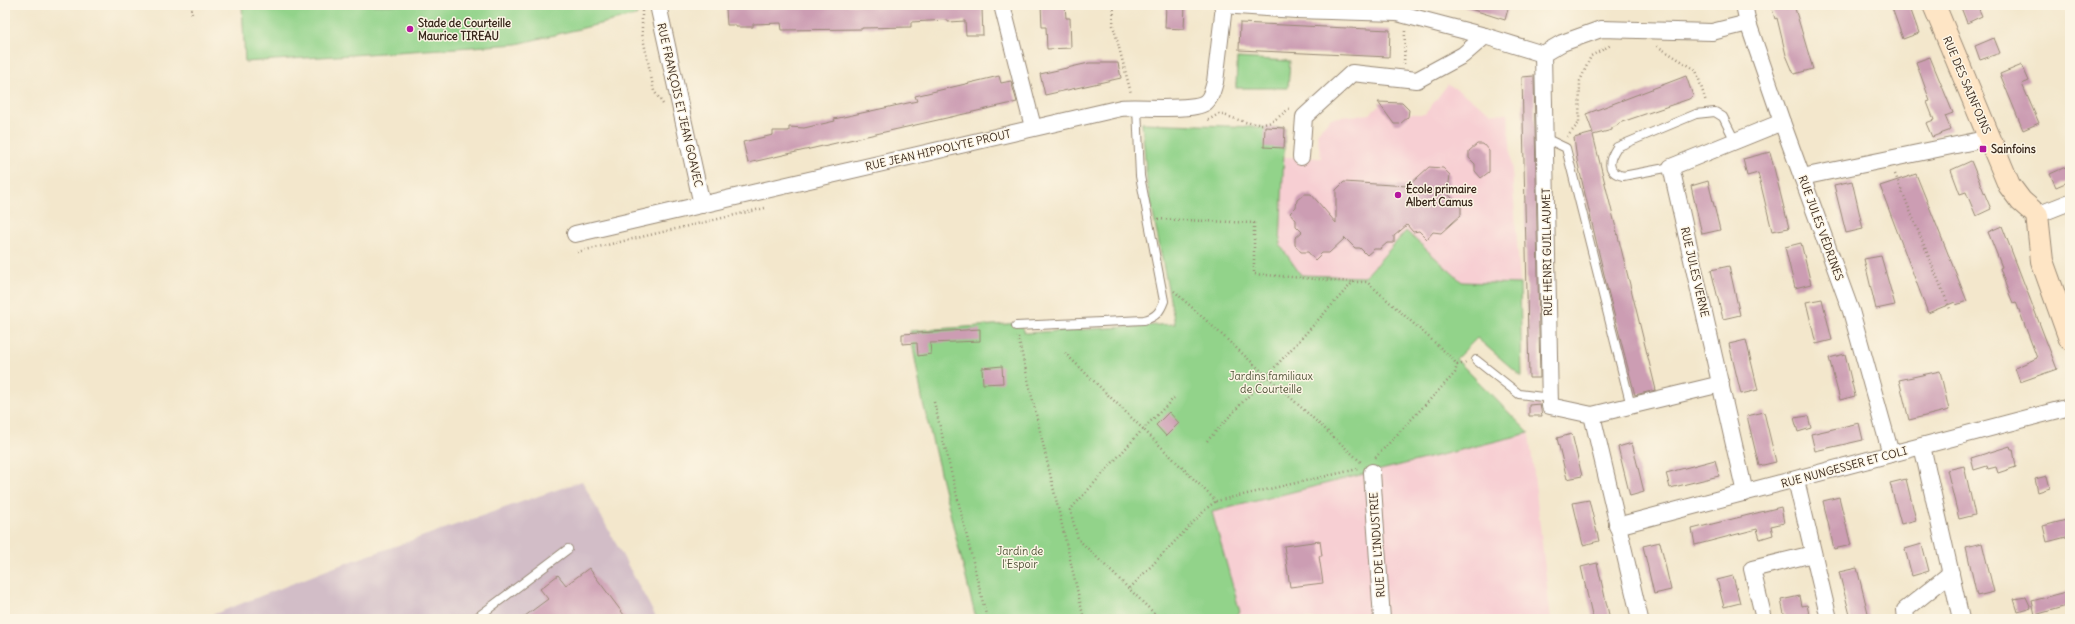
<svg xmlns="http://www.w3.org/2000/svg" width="2075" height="624" viewBox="0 0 2075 624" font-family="Delius,sans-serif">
<rect width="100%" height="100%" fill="#fcf5e5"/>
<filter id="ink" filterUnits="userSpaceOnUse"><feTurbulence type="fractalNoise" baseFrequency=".025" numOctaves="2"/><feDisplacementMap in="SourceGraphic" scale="8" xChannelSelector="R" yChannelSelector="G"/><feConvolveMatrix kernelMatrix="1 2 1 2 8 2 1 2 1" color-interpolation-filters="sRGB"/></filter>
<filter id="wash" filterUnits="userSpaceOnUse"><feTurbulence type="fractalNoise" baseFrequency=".012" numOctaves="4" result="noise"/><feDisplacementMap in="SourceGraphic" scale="16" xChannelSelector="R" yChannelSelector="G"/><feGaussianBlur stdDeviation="0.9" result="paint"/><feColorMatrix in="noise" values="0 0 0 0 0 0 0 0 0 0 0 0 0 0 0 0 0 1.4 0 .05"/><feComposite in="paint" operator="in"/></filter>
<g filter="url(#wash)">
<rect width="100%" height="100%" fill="#f3e7cc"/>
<g fill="#f7cfd3">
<path d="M1448,84L1492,113L1508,114L1520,284L1462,282L1406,231L1365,277L1301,275L1280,245L1284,157L1321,158L1317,133L1331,118L1370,114L1383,102L1402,103L1409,110L1408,114H1425Z"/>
<path d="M1529,433L1551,619H1233L1240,612L1211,512Z"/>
</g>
<path fill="#d2bdc7" d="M582,481L657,619H202L332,568Z"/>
<g fill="#92d38a" stroke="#667e54">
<path d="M242,5H635L637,15L517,44L245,62Z"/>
<path d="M1237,58L1290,61L1288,88H1236Z"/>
<path d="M1142,123L1285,128L1280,245L1301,275L1365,277L1406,231L1462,282L1520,284L1522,377L1477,338L1456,359L1529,433L1212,512L1240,612L1233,619H976L923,403L910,331L1021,323L1025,333L1175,324L1147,183Z"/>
</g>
<g id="blocks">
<g fill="#cc9db3">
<path d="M736,5H965V9H982L983,35H966L965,21L948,22V20L911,22V27L862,28V29L782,30L781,23L753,24V27H736V25H727L726,8L736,7Z"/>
<path d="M1041,5H1065L1066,18H1070L1071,48L1047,49L1046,27H1042Z"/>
<path d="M1166,5H1185L1184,29L1165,28Z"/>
<path d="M1465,5H1509L1505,20L1464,7Z"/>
<path d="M1771,5H1794L1813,69L1794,74L1786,55L1777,18L1775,19Z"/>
<path d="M1891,5H1909L1919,33L1903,39Z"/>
<path d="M1960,5H1977L1982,16L1967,23Z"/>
<path d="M1240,23L1390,30L1389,57L1239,50Z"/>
<path d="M1994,38L2000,53L1980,60L1975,46Z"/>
<path d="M1930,57L1953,113L1945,116L1951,130L1932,137L1926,123L1934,120L1927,102L1930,101L1916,62Z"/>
<path d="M1089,63H1118L1121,78L1045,95L1040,74Z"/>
<path d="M2022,65L2029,81L2022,84L2039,123L2023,130L2000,74Z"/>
<path d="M999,76L1001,83L1011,81L1017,102L748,163L743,142L773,135V131H789V127L804,128L835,121L834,119L917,101L915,96Z"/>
<path d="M1534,76L1540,378H1529L1522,77Z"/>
<path d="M1686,76L1693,96L1689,99L1619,123L1618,125L1612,128V130L1593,135L1656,390L1635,395L1607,287L1577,160L1574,138L1593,133L1586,114Z"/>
<path d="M1378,102L1402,103L1409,110L1408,117L1400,124H1394Z"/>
<path d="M1265,127L1285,128L1284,148L1264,147Z"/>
<path d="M1477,144H1483L1489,151V172L1481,178L1475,171V164L1469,158V151Z"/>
<path d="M1770,152L1789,228L1772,231L1758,173L1747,176L1743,159Z"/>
<path d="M1971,161L1991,209L1976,216L1966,192L1960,194L1951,170Z"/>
<path d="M2070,165V181L2056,187L2050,174Z"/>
<path d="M1429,167L1443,168L1450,175L1449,183L1443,189L1461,207V215L1441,233L1433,232L1427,239L1419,231L1413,232L1407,225L1394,236V243H1387L1380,249H1374L1367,255L1360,248H1355L1345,238L1329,253H1322L1315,260L1308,252H1301L1295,245V238L1302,232L1296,226V220L1290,213L1296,207L1297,200L1304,194H1311L1336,223V190L1344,182L1408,186Z"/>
<path d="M1916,174L1967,301L1956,305L1955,302L1928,313L1880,186Z"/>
<path d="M1708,181L1720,230L1702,234L1691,186Z"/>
<path d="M1852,181L1863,229L1846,233L1834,185Z"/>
<path d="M2002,226L2057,369L2020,382L2015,368L2037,358L2016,302L2013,303L2006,286L2000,268L2002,267L1988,232Z"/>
<path d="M1801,243L1811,284L1795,288L1785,247Z"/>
<path d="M1881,256L1895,305L1876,309L1864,259Z"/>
<path d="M1729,266L1740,315L1723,319L1711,270Z"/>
<path d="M1822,299L1832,340L1816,344L1806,302Z"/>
<path d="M980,329V341L930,343L931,354L918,356L917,343L902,344V334Z"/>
<path d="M1746,340L1758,390L1741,394L1729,344Z"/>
<path d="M1845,354L1855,396L1840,400L1829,358Z"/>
<path d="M1002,366L1003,383L983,384L982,368Z"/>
<path d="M1940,371L1949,410L1909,420L1899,380Z"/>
<path d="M1540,404L1542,416H1529V405Z"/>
<path d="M1169,412L1179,423L1166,436L1156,425Z"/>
<path d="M1764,412L1776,462L1759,466L1747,416Z"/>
<path d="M1808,416L1811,428L1798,432L1794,418Z"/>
<path d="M1859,423L1863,440L1815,451L1811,434Z"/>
<path d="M1572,434L1582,476L1567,479L1557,438Z"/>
<path d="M1632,443L1644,492L1630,496L1618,447Z"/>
<path d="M2010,446L2011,449H2013L2016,467L1998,473L1996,467L1988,469L1987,466L1974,470L1971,458Z"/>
<path d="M1715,460L1719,476L1670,488L1666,473Z"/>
<path d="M1964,466L1975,515L1959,519L1947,470Z"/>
<path d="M2047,476L2050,488L2038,492L2035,479Z"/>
<path d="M1906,479L1916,520L1901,524L1890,483Z"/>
<path d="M1839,497L1851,545L1834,549L1823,501Z"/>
<path d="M1589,500L1599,541L1583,545L1573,503Z"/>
<path d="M1781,507L1784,523L1771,526L1773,535L1760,539L1757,529L1695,545L1692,529Z"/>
<path d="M2070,519V536L2047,542L2043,526Z"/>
<path d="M1320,541L1322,556H1319L1323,583L1290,587L1284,546Z"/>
<path d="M1660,542L1671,590L1654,594L1643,546Z"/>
<path d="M1982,543L1994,592L1977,596L1966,547Z"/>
<path d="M1922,544L1929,571L1912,576L1905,549Z"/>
<path d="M1597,563L1610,619H1593L1581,567Z"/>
<path d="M589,568L627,619H521L548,599L540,589L558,575L566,585Z"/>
<path d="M1857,568L1869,617L1851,619L1839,572Z"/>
<path d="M1733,576L1740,603L1724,607L1717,580Z"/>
<path d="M2070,591V605L2035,615L2032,601Z"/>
<path d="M1800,596L1802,606L1807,605L1810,619H1785L1781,600Z"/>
<path d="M2026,597L2031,608L2018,612L2014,599Z"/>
</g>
</g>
</g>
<g filter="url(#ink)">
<use href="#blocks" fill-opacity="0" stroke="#978875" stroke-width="1"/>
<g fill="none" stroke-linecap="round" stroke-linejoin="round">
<g stroke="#978875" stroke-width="10">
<g id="lane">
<path d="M1545,138L1566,148L1631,406"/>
<path d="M1671,167L1623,176C1605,172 1609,159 1617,147L1696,114L1715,112L1723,117L1735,141"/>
<path d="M1016,326L1144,320C1156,317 1160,312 1164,301L1140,176L1137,107"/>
<path d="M1476,360L1519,394L1550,398"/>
<path d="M475,619L568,549"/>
</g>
</g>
<g stroke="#978875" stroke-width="18">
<g id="street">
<path d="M658,5L702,205"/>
<path d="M1002,5L1033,127"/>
<path d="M1222,5L1296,10L1397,13L1485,36L1543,54L1562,43L1601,29L1712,32L1748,23"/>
<path d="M1744,5L1748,23L1782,122L1851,311L1891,454"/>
<path d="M1543,54L1550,406L1592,415L1640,619"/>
<path d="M1301,157L1304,117L1352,73L1417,80L1463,55L1485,36"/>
<path d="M1802,177L1990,138"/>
<path d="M2037,215L2070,202"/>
<path d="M575,234L1121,108C1140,106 1194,112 1206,102C1212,97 1213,88 1215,82L1224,6"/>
<path d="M1592,415L1721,384"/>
<path d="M1922,446L1961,619"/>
<path d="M1372,472L1382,619"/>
<path d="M1796,480L1829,619"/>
<path d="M1745,493L1671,167L1782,122"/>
<path d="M1617,526L2070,407"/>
<path d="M1764,619L1752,569L1813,554"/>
<path d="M1906,619L1905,610L1951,573"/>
</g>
</g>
<g stroke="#978875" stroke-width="24">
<path id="secondary" d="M1934,5L2009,185L2021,201L2037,215L2042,261L2070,339"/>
</g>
<g stroke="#978875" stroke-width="2.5" stroke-dasharray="1 3" stroke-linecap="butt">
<path d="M191,5L192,15"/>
<path d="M1114,5L1113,25L1131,93"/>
<path d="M642,11V33L654,91L663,104"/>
<path d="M1657,46L1696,70L1706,102"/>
<path d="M1404,64L1405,31"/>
<path d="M1208,120L1219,114C1234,117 1255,129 1271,122C1278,118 1285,112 1291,107"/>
<path d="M1567,137L1579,123L1580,81L1591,56L1611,45"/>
<path d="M1895,174L1950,309"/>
<path d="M1158,219L1254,223V274L1352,282"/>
<path d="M577,252L765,208"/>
<path d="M1174,291L1362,463"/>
<path d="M1018,337L1084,619"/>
<path d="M1065,353L1143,429L1174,398"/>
<path d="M1457,365L1466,363"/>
<path d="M934,402L987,619"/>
<path d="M1207,441L1353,282H1367L1452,358L1457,365L1455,373L1375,458"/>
<path d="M1130,588L1207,508L1216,501"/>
<path d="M1160,619L1078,539L1070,510L1143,429L1216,501L1358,469"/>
</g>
<use href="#lane" stroke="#fff" stroke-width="8"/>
<use href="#street" stroke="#fff" stroke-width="16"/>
<use href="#secondary" stroke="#fee5c5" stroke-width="22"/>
</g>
</g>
<g fill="#b5179e" stroke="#fcf5e5" stroke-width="1.5">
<circle cx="410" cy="29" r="4"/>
<rect x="1979" y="145" width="8" height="8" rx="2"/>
<circle cx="1398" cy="195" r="4"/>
</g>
<g text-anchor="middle" stroke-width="3" stroke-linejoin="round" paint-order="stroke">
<g font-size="11" font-weight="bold" fill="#3b2a1e" stroke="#fcf5e5" text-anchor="start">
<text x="418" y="27">Stade de Courteille<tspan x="418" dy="13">Maurice TIREAU</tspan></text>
<text x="1991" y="153">Sainfoins</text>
<text x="1406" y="193">École primaire<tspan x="1406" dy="13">Albert Camus</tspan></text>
</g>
<g font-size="11" fill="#3b2a1e" stroke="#fcf5e5">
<text transform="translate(1967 85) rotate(67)" y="4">RUE DES SAINFOINS</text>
<text transform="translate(680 105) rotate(77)" y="4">RUE FRANÇOIS ET JEAN GOAVEC</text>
<text transform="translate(938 150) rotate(-13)" y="4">RUE JEAN HIPPOLYTE PROUT</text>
<text transform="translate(1821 228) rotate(70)" y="4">RUE JULES VÉDRINES</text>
<text transform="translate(1547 252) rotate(-91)" y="4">RUE HENRI GUILLAUMET</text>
<text transform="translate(1695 272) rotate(77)" y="4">RUE JULES VERNE</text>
<text transform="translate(1844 467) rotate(-15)" y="4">RUE NUNGESSER ET COLI</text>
<text transform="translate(1377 545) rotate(-94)" y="4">RUE DE L'INDUSTRIE</text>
</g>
<g font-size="11" fill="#515439" stroke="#fcf5e5">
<text x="1271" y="380">Jardins familiaux<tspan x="1271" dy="13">de Courteille</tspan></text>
<text x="1020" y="555">Jardin de<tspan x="1020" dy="13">l'Espoir</tspan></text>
</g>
</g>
<rect width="2075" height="624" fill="none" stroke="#fcf5e5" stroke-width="20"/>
</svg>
